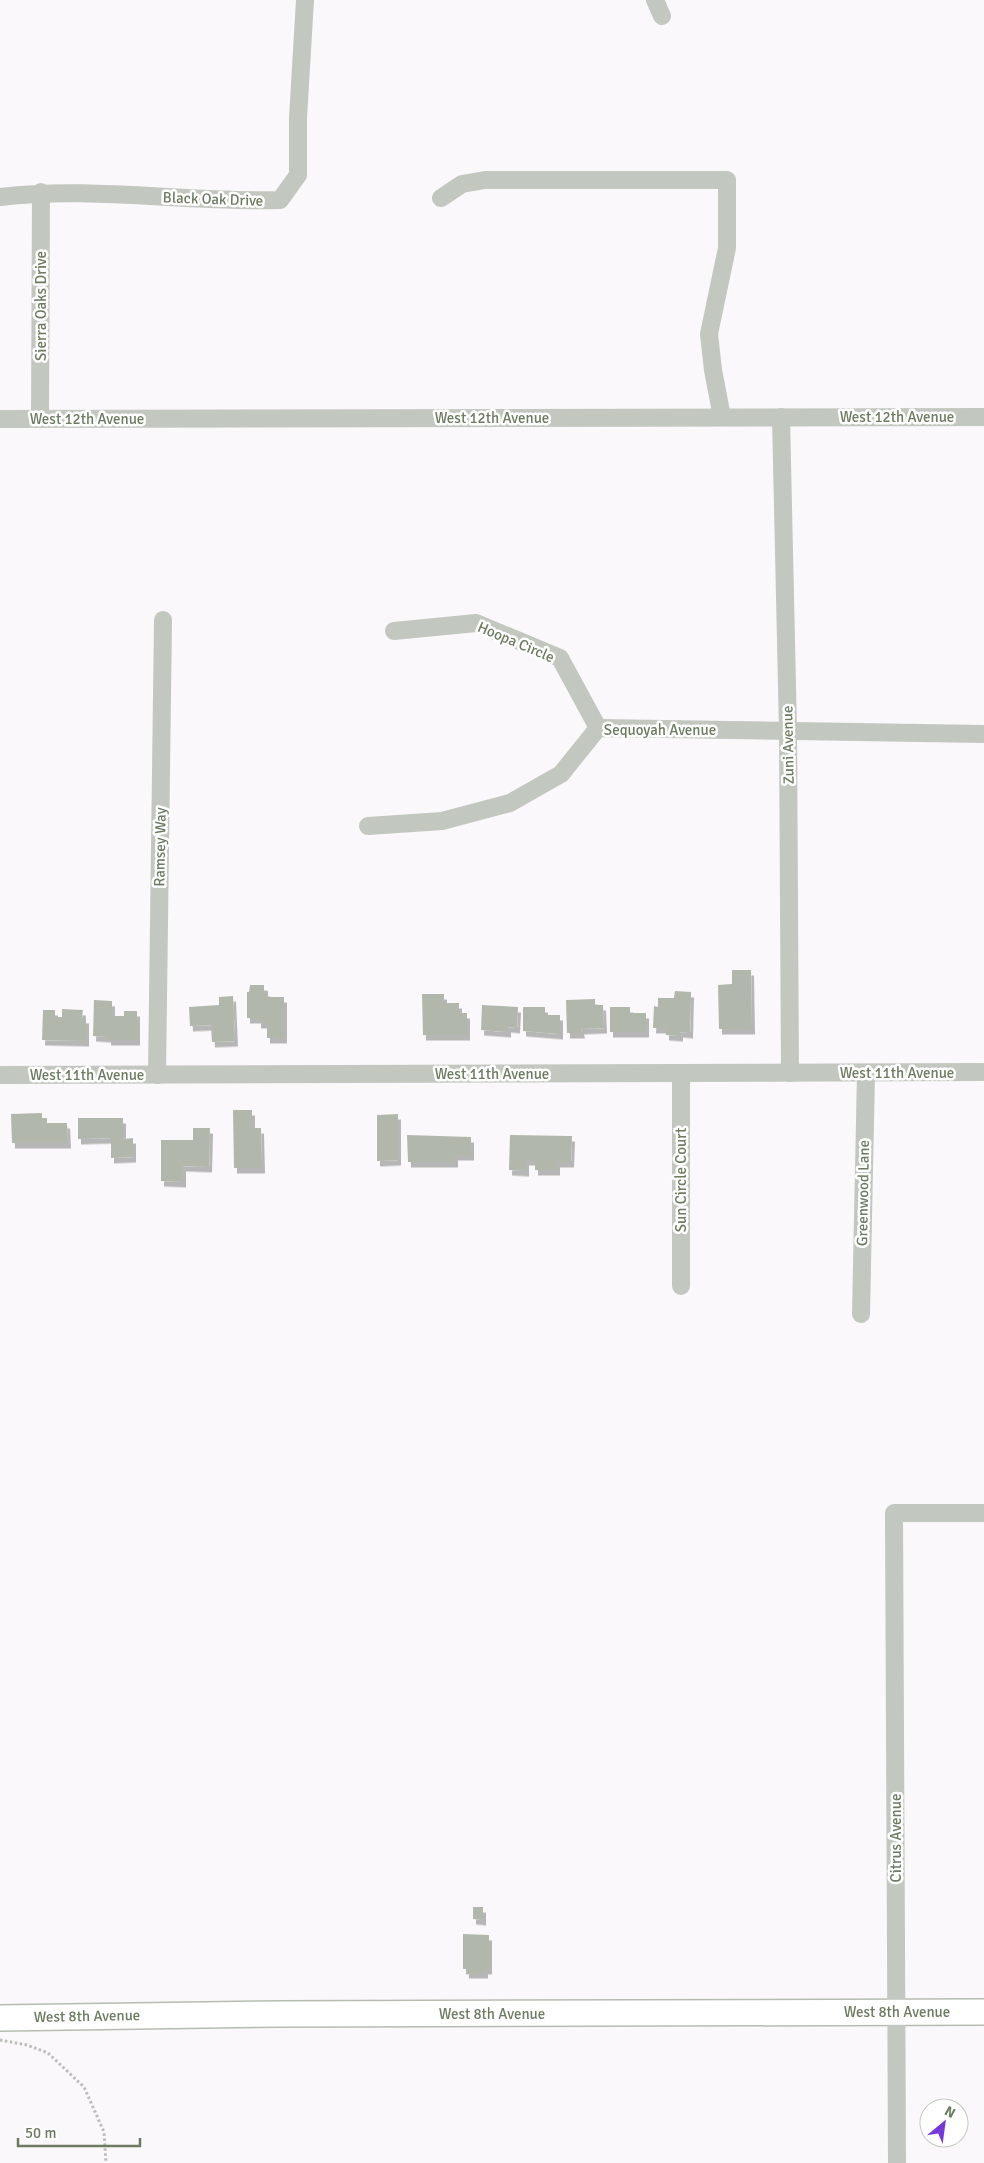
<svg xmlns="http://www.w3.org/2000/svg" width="984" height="2163" viewBox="0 0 984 2163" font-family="Signika,sans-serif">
<defs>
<filter id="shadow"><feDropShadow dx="3" dy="5.5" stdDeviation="0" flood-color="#0004"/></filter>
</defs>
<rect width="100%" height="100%" fill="#faf8fa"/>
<g fill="#b1b8ab" filter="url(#shadow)">
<path d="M732,970H751L752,1029H719L718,985L732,984Z"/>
<path d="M250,985H264V991H268V997H284V1038H267V1023H258V1018H247V992H249Z"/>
<path d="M675,991L691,992L690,1033L680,1032V1036L666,1035V1028H653L654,1006L658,1007V998H674Z"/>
<path d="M422,994H444V1003H459V1013H467V1035H423Z"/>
<path d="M233,996L235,1041L212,1042L211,1025L190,1026L189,1007L219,1005V997Z"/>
<path d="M595,999V1005H603L604,1028L581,1029L582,1033H567L566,1000Z"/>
<path d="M94,1000L112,1001V1016H124V1011H137V1040H108V1037L93,1036Z"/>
<path d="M482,1005L518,1007L517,1028L508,1027V1032L481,1030Z"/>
<path d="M523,1007H545V1015H560V1034L523,1031Z"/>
<path d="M610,1007H630V1013H646V1032H610Z"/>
<path d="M62,1009L83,1010L82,1018H86V1041L42,1040L43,1010H55V1017H62Z"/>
<path d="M233,1110H252V1128H261L262,1168H234Z"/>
<path d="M42,1113V1118H47V1123H67L68,1143H12L11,1114Z"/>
<path d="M398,1114V1160L377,1161V1115Z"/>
<path d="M78,1118H123V1139L133,1138V1157L111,1158V1138L78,1139Z"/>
<path d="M193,1128H210L209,1167L183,1166V1182L161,1181V1140H193Z"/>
<path d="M407,1135L471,1137V1155H455V1162H408Z"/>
<path d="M510,1135L572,1136L571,1162H557V1170H535V1160H526V1171L509,1170Z"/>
<path d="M473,1907H483V1920L473,1919Z"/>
<path d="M463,1934L489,1935V1969H485V1973H466V1969H463Z"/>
</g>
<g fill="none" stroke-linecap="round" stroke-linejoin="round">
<g stroke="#b6bcb2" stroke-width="28">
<path id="secondary" d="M0,2018L280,2014L984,2012"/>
</g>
<path stroke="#babeb8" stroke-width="3" stroke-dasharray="2.5 2.5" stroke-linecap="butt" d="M0,2040L27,2045L48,2053L84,2087L104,2132L106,2163"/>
<g stroke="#c2c7bf" stroke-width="18">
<path d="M655,0L662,16"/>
<path d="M0,197C93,186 187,203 280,200L298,175V118L305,0"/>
<path d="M441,198L462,184L485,180H727V248L709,334L713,370L722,417"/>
<path d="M781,417L788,731L790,1073"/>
<path d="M0,419L984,417"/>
<path d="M40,419L41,192"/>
<path d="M394,631L476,623L560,658L598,728"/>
<path d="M368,826L442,821L510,803L561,774L598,728L984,734"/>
<path d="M681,1074V1286"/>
<path d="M0,1075L984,1072"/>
<path d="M157,1075L163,620"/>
<path d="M861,1314L866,1073"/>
<path d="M897,2163L894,1513H984"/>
</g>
<use href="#secondary" stroke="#fff" stroke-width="25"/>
</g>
<g text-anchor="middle" stroke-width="5" stroke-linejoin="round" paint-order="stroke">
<g font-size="15" fill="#6c7b62" stroke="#fff">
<text transform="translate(213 199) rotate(2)" y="5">Black Oak Drive</text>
<text transform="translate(41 306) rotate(-90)" y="5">Sierra Oaks Drive</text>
<text x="897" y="422">West 12th Avenue</text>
<text x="492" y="423">West 12th Avenue</text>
<text x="87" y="424">West 12th Avenue</text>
<text transform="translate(516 642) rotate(23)" y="5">Hoopa Circle</text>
<text x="660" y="735">Sequoyah Avenue</text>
<text transform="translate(788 745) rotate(-91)" y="5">Zuni Avenue</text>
<text transform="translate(160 847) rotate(-89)" y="5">Ramsey Way</text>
<text x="897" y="1078">West 11th Avenue</text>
<text x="492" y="1079">West 11th Avenue</text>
<text x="87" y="1080">West 11th Avenue</text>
<text transform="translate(681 1180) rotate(-90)" y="5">Sun Circle Court</text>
<text transform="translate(863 1193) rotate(-89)" y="5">Greenwood Lane</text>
<text transform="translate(896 1838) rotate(-90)" y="5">Citrus Avenue</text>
<text x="897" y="2017">West 8th Avenue</text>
<text x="492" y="2019">West 8th Avenue</text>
<text transform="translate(87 2016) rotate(-1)" y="5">West 8th Avenue</text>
</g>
</g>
<g transform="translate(944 2123) rotate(29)"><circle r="24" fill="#ffffff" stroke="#c4cac0"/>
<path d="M0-4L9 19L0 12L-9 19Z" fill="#7639d9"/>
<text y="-8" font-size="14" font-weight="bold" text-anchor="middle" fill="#6c7b62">N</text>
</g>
<path d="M18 2138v8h122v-8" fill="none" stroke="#6c7b62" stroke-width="2.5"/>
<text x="25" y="2138" font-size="15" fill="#6c7b62" stroke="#ffffff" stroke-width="4" paint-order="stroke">50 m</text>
</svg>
